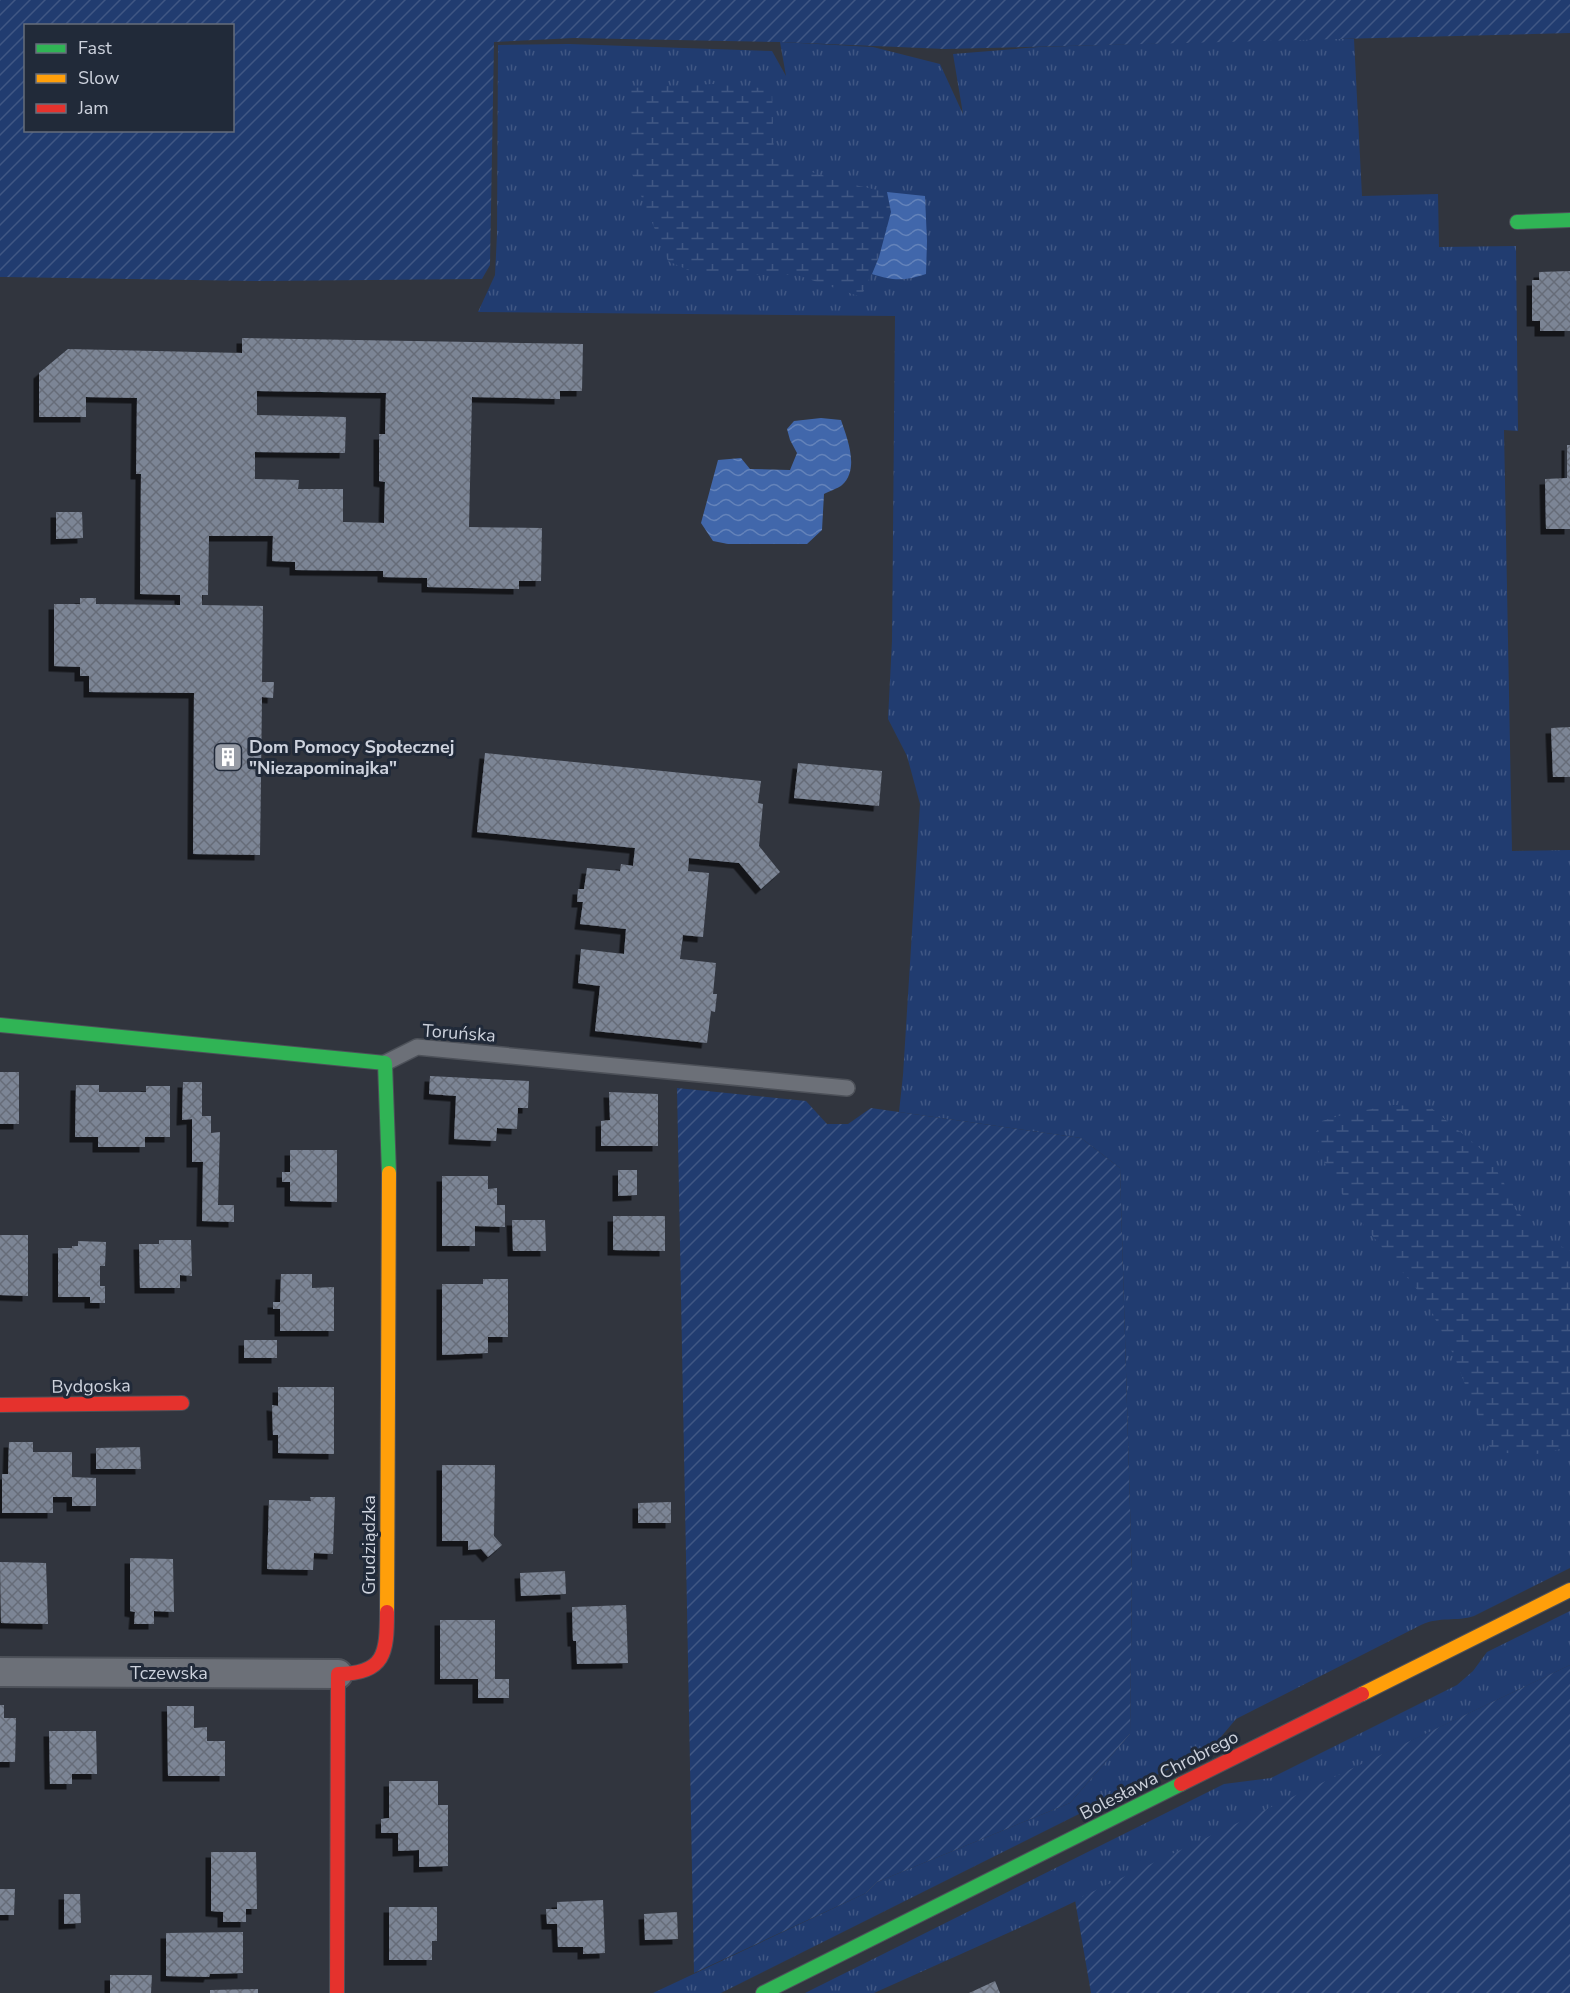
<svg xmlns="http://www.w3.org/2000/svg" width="1570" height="1993" viewBox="0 0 1570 1993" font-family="'Nunito Sans',sans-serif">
<defs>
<pattern id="grass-tufts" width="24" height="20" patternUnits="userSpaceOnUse" patternTransform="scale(1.5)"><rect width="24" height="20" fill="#213c70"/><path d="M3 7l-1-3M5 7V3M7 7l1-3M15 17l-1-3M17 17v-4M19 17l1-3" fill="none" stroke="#405784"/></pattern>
<pattern id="wetland-marsh" width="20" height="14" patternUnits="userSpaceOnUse" patternTransform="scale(1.5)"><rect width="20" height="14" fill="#213c70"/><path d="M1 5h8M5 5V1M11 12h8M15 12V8" fill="none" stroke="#405784"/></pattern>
<pattern id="garden-furrows" width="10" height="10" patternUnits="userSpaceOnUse" patternTransform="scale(1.5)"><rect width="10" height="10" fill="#213c70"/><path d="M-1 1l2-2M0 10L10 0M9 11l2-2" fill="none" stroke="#405784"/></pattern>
<pattern id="water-waves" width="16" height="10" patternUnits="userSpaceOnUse" patternTransform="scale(1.5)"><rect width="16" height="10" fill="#4167ab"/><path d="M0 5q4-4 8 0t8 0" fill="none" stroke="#6483ba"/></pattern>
<pattern id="building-cross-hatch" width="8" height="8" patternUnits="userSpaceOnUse" patternTransform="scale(1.5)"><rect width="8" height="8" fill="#7c8595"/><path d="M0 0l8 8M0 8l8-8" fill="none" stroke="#666c78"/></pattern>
<filter id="shadow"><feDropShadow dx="-5.5" dy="5.5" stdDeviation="0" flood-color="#0009"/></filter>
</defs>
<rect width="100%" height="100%" fill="#31353e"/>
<g fill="url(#grass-tufts)">
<path d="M1290,39H1354L1362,196L1438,194L1439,247L1516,246L1518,431L1504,430L1512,851L1570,850V1568L1474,1616C1456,1622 1440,1616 1421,1625L1236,1719L1215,1744L1201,1753L721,1993H653L866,1893L877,1882L1070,1803L1130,1734L1132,1575L1120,1168L1081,1138L899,1112L903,1075L920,804L907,756L888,719L892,641L895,316L478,312L495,275L497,234L498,45L569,44L772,51L786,76L780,42L873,47L940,64L963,114L953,54L1039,47Z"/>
<path d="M1570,1611V1665L1030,1923L874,1993H805L1224,1784L1271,1778L1457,1685L1473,1671L1487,1652Z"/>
</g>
<g fill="url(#wetland-marsh)">
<path d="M713,84L772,89L774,161L859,186L887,192L892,212L879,257L861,297L797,275L697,274L668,261L630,169L629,88Z"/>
<path d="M1394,1105L1430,1107L1487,1154L1504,1183L1515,1209L1538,1234L1570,1251V1446C1540,1456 1522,1457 1491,1450L1453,1354L1425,1299L1351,1210L1312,1140L1322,1121L1349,1113Z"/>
</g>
<g fill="url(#garden-furrows)" fill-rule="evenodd">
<path d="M0,0H1570V33L945,49L780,42L574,38L494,42L490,265L482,279L257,281L4,277H0ZM26,26H232V130H26Z"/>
<path d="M677,1088L806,1101L827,1124H848L871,1108L1081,1138L1120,1168L1132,1575L1130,1734L1070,1803L877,1882L866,1893L694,1973Z"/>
<path d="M1570,1665V1993H1091L1075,1900Z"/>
</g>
<g fill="url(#water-waves)">
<path d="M887,192L925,196L927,241L926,274C904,281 894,281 872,274L879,257L891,212Z"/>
<path d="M821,418L841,420C847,438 860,469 842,485C837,489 829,491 824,494L822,530L807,544H728L713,541L701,523L718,460L741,458L750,469L790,470L797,453L790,440L787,429L794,421Z"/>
</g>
<g fill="url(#building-cross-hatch)" fill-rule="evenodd" filter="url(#shadow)">
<path d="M1570,271V331H1540V321H1532V280H1539V272Z"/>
<path d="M242,338L583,344L582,391H560V399L472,397L469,527L542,528L541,581H519V589L427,587V578L383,577V571L295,570V562L272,561L273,536H209L208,595H202V605L263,606L262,682H274L273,698L262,697L260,855L193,854L194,693L89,692V676H80V667L54,666V604H80V598H96V604L180,605V595L140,594L141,474H136L137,398L86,397V417H39V373L68,349L242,353ZM257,391L386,393L385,434H379V481L385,482L384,523L343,522V489H298L299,480L255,479V452L345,453L346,417L257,415Z"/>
<path d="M1567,445H1570V529H1546L1545,479L1567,478Z"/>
<path d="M56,512H82L83,538L56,539Z"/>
<path d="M1570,727V777H1553L1551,728Z"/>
<path d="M485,753L761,781L758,803L763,804L759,846L780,872L761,889L739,863L689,858L688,871L709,873L703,937L683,935L680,959L716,963L713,994H717L715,1012L711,1011L707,1043L595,1031L600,986L578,983L581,949L624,954L626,929L580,924L583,902H577L578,889H584L587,868L620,871L621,864L633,866L635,848L477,832Z"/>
<path d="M798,763L882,771L879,806L794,798Z"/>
<rect x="0" y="1072" width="19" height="52"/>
<path d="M430,1076L529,1081L528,1108H518L517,1129L497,1128L496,1141L454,1139L456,1096L429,1094Z"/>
<path d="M183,1082H202V1116H211V1133L220,1132L218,1205H234V1222L202,1221L203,1162H192V1119L182,1120Z"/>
<path d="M76,1085H99V1092H146V1086H170V1137H145V1147H98V1137H75Z"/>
<path d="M609,1092L658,1094V1146H601V1121L610,1120Z"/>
<path d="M290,1150H337V1202L290,1201V1182H282V1172H290Z"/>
<path d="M618,1170H637V1195L618,1196Z"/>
<path d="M442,1176H488V1189L497,1188V1205H505V1227L475,1226V1246H442Z"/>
<path d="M613,1216H665V1251L613,1250Z"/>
<path d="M512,1220H545L546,1251H513Z"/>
<path d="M0,1235H28V1296L0,1295Z"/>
<path d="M159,1240H191L192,1276L180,1275V1288H140L139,1244H159Z"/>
<path d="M78,1241L106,1242L105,1266H100V1286H105V1303H90V1297H58V1248H72V1246H78Z"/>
<path d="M281,1274H312V1288L334,1287V1331H280V1309H273V1302H280Z"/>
<path d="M483,1279H508V1337H488V1353L442,1355V1284H483Z"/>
<rect x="244" y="1340" width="33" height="18"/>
<path d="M278,1387H334V1454L278,1453V1435H273L272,1405L278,1406Z"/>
<path d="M9,1442H33V1452H72V1477L96,1478V1506H72V1497H53V1513H2V1474H8Z"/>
<path d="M140,1447L141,1469H96V1448Z"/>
<path d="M442,1465H495L494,1536L502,1545L488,1557L481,1549L468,1550V1541H442Z"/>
<path d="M310,1497H335L333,1554L314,1553L313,1570L267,1569L269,1500L311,1501Z"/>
<path d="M671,1502V1523H638V1503Z"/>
<path d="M130,1558L173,1559L174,1612L154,1611V1624H134L135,1612L130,1611Z"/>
<path d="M0,1562L46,1563L48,1624L1,1623Z"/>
<path d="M565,1571L566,1594L521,1596L520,1573Z"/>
<path d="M626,1605L628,1663L577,1664L576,1641H573L572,1607Z"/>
<path d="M440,1620H495V1679H509V1698H478V1679H440Z"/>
<path d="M0,1705H4V1718H16L15,1762H0Z"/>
<path d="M167,1706H194V1728L207,1727V1741H225V1776H168Z"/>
<path d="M49,1731H96L97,1774H72V1784H50Z"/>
<path d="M389,1781H438V1805H448V1866L419,1867V1850L398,1851V1833H381V1819L389,1818Z"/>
<path d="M211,1852H256L257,1909H246V1922H223V1912L211,1911Z"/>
<path d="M0,1889H15L14,1915H0Z"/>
<path d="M64,1894H80L81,1923L64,1924Z"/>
<path d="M603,1900L605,1953L583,1954V1947H558L557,1924H547L546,1909H557V1902Z"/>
<path d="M389,1907H437V1941H432V1960H389Z"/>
<path d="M677,1912L678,1939L645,1940L644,1914Z"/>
<path d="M243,1932V1973L210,1974L209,1977L166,1976V1933Z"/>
<path d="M110,1975H152L151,1993H110Z"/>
<path d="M995,1981L1000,1993H969Z"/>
<path d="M258,1989V1993H210V1990Z"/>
</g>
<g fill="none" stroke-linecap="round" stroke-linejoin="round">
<g stroke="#4d5159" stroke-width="18">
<path id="lane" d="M385,1063L417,1047L847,1088"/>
</g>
<g stroke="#4d5159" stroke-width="32">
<path id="street" d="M0,1672L338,1674"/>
</g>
<g stroke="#4d5159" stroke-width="16">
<g id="fast">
<path d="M1517,222L1570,220"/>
<path d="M0,1025L385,1063L389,1173"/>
<path d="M763,1993L1181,1784"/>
</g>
</g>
<g stroke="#4d5159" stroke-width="16">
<g id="slow">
<path d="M387,1612L389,1173"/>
<path d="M1362,1694L1570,1590"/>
</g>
</g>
<g stroke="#4d5159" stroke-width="16">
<g id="jam">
<path d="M0,1405L182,1403"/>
<path d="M1181,1784L1362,1694"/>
<path d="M337,1993L338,1674C385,1674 387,1653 387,1612"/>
</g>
</g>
<use href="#lane" stroke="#6c7078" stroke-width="15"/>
<use href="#street" stroke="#6c7078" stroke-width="28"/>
<use href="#fast" stroke="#30b455" stroke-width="14"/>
<use href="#slow" stroke="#ff9f0a" stroke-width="14"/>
<use href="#jam" stroke="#e5322d" stroke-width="14"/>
</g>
<defs>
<g id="building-square" transform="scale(1.5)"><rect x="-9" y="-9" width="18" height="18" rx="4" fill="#969ba5" stroke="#212a39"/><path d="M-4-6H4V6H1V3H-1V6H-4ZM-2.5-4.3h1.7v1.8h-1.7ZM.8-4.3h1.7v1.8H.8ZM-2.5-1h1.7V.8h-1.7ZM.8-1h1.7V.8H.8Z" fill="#fff"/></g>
</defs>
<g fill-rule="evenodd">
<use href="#building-square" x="228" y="757"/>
</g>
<g text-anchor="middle" stroke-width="6" stroke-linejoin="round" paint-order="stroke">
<g font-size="18" font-weight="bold" fill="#cdd2dd" stroke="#212a39" text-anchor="start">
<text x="249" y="753">Dom Pomocy Społecznej<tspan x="249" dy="21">"Niezapominajka"</tspan></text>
</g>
<g font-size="18" fill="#cdd2dd" stroke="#212a39">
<text transform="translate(459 1033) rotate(4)" y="6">Toruńska</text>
<text transform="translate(91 1386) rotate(-1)" y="6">Bydgoska</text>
<text transform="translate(369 1545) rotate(-90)" y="6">Grudziądzka</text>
<text x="169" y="1679">Tczewska</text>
<text transform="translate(1159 1775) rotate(-27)" y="6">Bolesława Chrobrego</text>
</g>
</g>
<rect x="24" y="24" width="210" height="108" fill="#212a39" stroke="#666d7b" stroke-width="1.5"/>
<rect x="36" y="44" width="30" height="9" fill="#30b455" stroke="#666d7b" stroke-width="1.5"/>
<text x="78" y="54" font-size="18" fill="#cdd2dd">Fast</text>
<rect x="36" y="74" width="30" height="9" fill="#ff9f0a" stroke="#666d7b" stroke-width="1.5"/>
<text x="78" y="84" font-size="18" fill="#cdd2dd">Slow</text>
<rect x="36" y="104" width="30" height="9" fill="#e5322d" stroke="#666d7b" stroke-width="1.5"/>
<text x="78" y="114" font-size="18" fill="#cdd2dd">Jam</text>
</svg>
